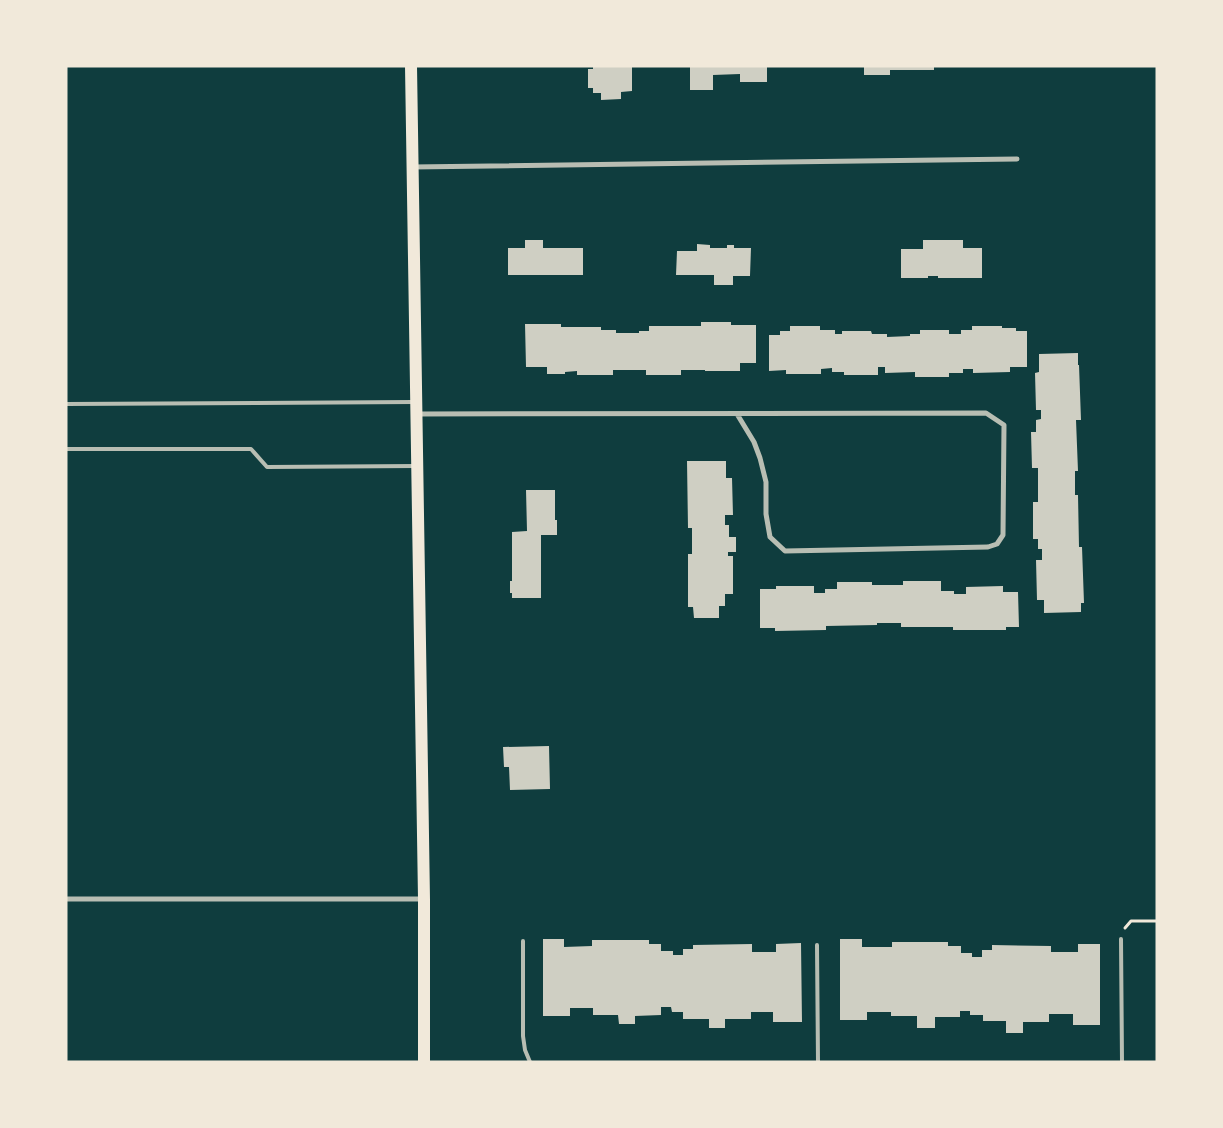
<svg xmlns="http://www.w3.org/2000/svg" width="1223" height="1128" viewBox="0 0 1223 1128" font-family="'PT Sans',sans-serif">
<rect width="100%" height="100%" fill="#0f3d3e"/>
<g fill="#cfcfc3">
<path d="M593,66H632V91L621,92V99L601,100V93H593V88H588V69H593Z"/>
<path d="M690,66H767V82H740V74L713,75V90H690Z"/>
<path d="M864,66H934V70H890V75H864Z"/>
<path d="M525,240H543V248H583V275H508V248H525Z"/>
<path d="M923,240H963V248H982V278H938V276H928V278H901V249H923Z"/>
<path d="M697,244L710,245V248H727V245H734V248H751L750,276H733V285H714V275H676L677,251H697Z"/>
<path d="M701,322H731V325H756V363H740V371H705V370H681V375H646V370H613V375H577V371L565,372V374H547V367H526L525,324H561V327H601V330H616V333H639V331H649V326H701Z"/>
<path d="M790,326H820V330H835V334H842V331H871L872,334H887V337L910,336V334H920V330H949V334H961V330H972V326H1002V328H1016V331H1027V367H1010V372L973,373V369H963V373H949V377H915V372L885,373V367H878V375H844V372H832V368L821,369V374H786V370L769,371V335H780V331H790Z"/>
<path d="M1078,353V365H1079L1081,420H1076L1078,471H1075V495H1078L1079,547H1082L1084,603H1081V612L1044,613V600H1037L1036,560H1042V549H1038V539H1033V502H1038V468H1032L1031,432H1036V420L1041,419V410H1036L1035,373L1039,372V354Z"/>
<path d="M687,461H726V478H732L733,515H725V525H729V537H736V552H728V556H733V594H725V606H719V618H694L693,607H688V554H692V528H688Z"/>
<path d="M526,490H555V520H557V535H541V598H512V593H510V581H512V532L527,531Z"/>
<path d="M903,581H941V591H954V594H966V587L1003,586V592H1018L1019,627H1006V630H953V627H901V623H877V625L826,626V630L775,631V628H760V589H776V586H814V593H825V589H837V582H872V585H903Z"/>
<path d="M549,746L550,789L510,790L509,767H504L503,747Z"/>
<path d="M543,939H564V947L592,946V940H649V944H661V951H673V955H683V949H693V945L752,944V952H776V944L801,943L802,1022H773V1012H751V1019H725V1028H709V1019H683V1012H672L671,1007H661V1015L635,1016V1024H619L618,1015H593V1008H570V1016H543Z"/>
<path d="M840,939H862V947H892V942H948V946H961V953H972V957H982V950H992V945L1051,946V952H1078V944H1100V1025H1073V1014H1049V1022H1023V1033H1006V1021H983V1015H970V1011H960V1017H935V1028H917V1016H891V1012H867V1020H840Z"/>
</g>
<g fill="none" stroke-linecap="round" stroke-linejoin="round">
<path stroke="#f1e9da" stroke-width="3" d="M1125,928L1131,921H1157"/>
<g stroke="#b8beb3" stroke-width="4">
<path d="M66,404L414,402"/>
<path d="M66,449H251L267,467L416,466"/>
<path d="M1121,939L1122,1062"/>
<path d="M523,941V1036L525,1050L530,1062"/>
<path d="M817,945L818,1062"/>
</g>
<g stroke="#b8beb3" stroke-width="5">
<path d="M412,167L1017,159"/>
<path d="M417,414L986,413L1004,425L1003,535L997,544L988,547L785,551L770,537L766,514V482L760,458L754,442L737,414"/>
<path d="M66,899H423"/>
</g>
<path stroke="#f1e9da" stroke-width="12" d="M411,66L424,899V1062"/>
</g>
<rect width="1223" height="1128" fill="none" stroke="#f1e9da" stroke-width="135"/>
</svg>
